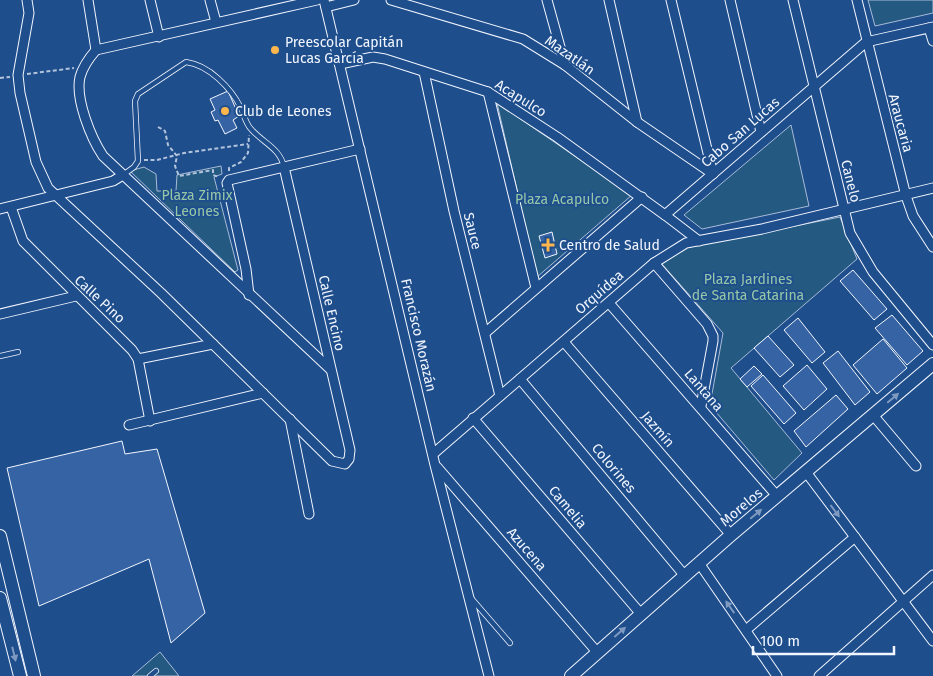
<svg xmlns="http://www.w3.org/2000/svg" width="933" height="676" viewBox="0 0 933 676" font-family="'Fira Sans',sans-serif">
<rect width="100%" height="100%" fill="#1f4e8c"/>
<g fill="#245a82" stroke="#a8bbd7">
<path d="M868,0H933V13L875,26Z"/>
<path d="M497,103L632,195L537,277Z"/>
<path d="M791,125L809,206L702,229L684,215Z"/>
<path d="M221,166L222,174L214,177L238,270L235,272L130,171L144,167L156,174L157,191H176L177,175Z"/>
<path d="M840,217L857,259L731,368L802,453L774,480L710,405L723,333L661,263L686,248Z"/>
<path d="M160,652L179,676H132Z"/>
</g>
<g fill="#3563a3" stroke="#f2f6ff">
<path d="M228,91L239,116L233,120L237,128L225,134L218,120L215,121L211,112L215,110L210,99Z"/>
<path d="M552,232L557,254L545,258L539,236Z"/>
<path d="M853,270L887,309L874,320L840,281Z"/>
<path d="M892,315L923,351L907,365L875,328Z"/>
<path d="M798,318L825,352L812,363L784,330Z"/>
<path d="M768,336L794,365L780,377L754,348Z"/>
<path d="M883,339L907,368L877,394L853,365Z"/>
<path d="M838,351L870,392L855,405L823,363Z"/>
<path d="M807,365L827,389L804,410L783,386Z"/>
<path d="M754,366L762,374L747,387L740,379Z"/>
<path d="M763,375L796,413L784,424L751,386Z"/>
<path d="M836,395L848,409L806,447L794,431Z"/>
<path d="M122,441L125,454L157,449L205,613L171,643L149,559L39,606L7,468Z"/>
</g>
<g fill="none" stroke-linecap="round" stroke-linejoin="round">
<g stroke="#f2f6ff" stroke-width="6">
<g id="lane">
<path d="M123,175L134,167L138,161L135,101L138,94L186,62C209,65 231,88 241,108C244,115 246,124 251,129C263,143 280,148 284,167"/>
<path d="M0,356L18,352"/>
<path d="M471,598L510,643"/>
<path d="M150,676L156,671"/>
</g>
</g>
<g stroke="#f2f6ff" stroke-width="11">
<g id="street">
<path d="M27,0L29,13L18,75L20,93L36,162L48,188L161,293L332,461L345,464L349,459L350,450L284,167"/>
<path d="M88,0L96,50"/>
<path d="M150,0L159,37"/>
<path d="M210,0L216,22"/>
<path d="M317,0L96,50C89,58 83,66 80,77C75,99 91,138 103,156L330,369"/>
<path d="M324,0L435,465L489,676"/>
<path d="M391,0L523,39L565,65L637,122L713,174"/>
<path d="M547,0L565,65"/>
<path d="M609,0L637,122"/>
<path d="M671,0L713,174"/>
<path d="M730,0L761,132"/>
<path d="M793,0L850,233L873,272L933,345"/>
<path d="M857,0L906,196L913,216L933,247"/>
<path d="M326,7L354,0"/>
<path d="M929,28L933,41"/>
<path d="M340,64L373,57L385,59L488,92L557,137L665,215"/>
<path d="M424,72L454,211L500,396"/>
<path d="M488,92L536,288"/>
<path d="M11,207L23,241L132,350L138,359L150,421"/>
<path d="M0,209L113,181L123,175"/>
<path d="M699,241L665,215L866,42L933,27"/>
<path d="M654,263L707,324L713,336V341L701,406"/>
<path d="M249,295L246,269L227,183L229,180L360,149"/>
<path d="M609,303L777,496"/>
<path d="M0,314L76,296"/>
<path d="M485,333L642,197"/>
<path d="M564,342L731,535"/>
<path d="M138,359L213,344"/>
<path d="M520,379L685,576"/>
<path d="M873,415L916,466"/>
<path d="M473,418L641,614"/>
<path d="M290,419L309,514"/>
<path d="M129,425L263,393"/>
<path d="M433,454L654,263L686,243L762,229L933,188"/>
<path d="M437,467L597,652"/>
<path d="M806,472L933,641"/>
<path d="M699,563L777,676"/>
<path d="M746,630L855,537"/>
<path d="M819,676L933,575"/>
</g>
</g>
<g stroke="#f2f6ff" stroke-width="14">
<g id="secondary">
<path d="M0,536L34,676"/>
<path d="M0,598L20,676"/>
<path d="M571,676L731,535L933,364"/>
</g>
</g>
<g stroke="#b3c4dc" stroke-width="2" stroke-dasharray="4 2.5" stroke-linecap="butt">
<path d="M27,74L74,68"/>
<path d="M0,78L10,77"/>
<path d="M158,127L165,131L168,145L177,156L175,166L179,176L213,170V175L219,177"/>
<path d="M144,160H157L184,153L248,144"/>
<path d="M229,171V168L241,162L248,153L249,135"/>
</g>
<use href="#lane" stroke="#1f4e8c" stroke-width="4.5"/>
<use href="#street" stroke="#1f4e8c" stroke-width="9"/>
<use href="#secondary" stroke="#1f4e8c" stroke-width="12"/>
</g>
<defs><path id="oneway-solid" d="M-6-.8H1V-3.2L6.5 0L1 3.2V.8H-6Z" transform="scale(1.25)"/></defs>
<g fill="#7e9ac0">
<use href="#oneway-solid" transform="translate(893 398) rotate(-40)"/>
<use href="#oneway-solid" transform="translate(835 511) rotate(53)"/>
<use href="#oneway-solid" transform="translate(756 514) rotate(-40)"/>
<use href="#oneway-solid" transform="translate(730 607) rotate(-125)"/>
<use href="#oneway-solid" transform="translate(620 632) rotate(-41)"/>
<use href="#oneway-solid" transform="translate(14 654) rotate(76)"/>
</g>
<g fill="#ffb74d" stroke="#1f4e8c" stroke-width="2">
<circle cx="275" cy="50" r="5"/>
<circle cx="225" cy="111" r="5"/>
<path d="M545.5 237.5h5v5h5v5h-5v5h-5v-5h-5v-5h5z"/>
</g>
<g text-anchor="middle" stroke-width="4" stroke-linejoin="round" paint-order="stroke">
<g font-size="14" fill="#f2f6ff" stroke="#1f4e8c" text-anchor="start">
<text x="285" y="47">Preescolar Capitán<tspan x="285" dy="16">Lucas García</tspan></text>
<text x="235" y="116">Club de Leones</text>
<text x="559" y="250">Centro de Salud</text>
</g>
<g font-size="14" fill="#f2f6ff" stroke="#1f4e8c">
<text transform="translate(570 55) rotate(35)" y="5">Mazatlán</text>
<text transform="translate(521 98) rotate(32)" y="5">Acapulco</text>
<text transform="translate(901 123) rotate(75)" y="5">Araucaria</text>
<text transform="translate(740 132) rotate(-41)" y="5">Cabo San Lucas</text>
<text transform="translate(851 181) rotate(76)" y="5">Canelo</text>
<text transform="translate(473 231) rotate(76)" y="5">Sauce</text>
<text transform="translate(599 292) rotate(-41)" y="5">Orquídea</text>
<text transform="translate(100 299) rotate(43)" y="5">Calle Pino</text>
<text transform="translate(332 313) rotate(77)" y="5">Calle Encino</text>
<text transform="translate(419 335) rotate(77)" y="5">Francisco Morazán</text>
<text transform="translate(704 390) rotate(49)" y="5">Lantana</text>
<text transform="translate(658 429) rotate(49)" y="5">Jazmín</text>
<text transform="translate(614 468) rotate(50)" y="5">Colorines</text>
<text transform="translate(568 507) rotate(50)" y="5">Camelia</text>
<text transform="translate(741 507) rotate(-40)" y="5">Morelos</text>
<text transform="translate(527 549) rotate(49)" y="5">Azucena</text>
</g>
<g font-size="14" fill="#97c8a6" stroke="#1f4e8c">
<text x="197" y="200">Plaza Zimix<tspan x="197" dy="16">Leones</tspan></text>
<text x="562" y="204">Plaza Acapulco</text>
<text x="748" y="284">Plaza Jardines<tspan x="748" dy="16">de Santa Catarina</tspan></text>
</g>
</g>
<path d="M753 646v8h141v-8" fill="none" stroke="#f2f6ff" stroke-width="2.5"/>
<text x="760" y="646" font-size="15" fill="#f2f6ff" stroke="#1f4e8c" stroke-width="4" paint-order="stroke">100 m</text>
</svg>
